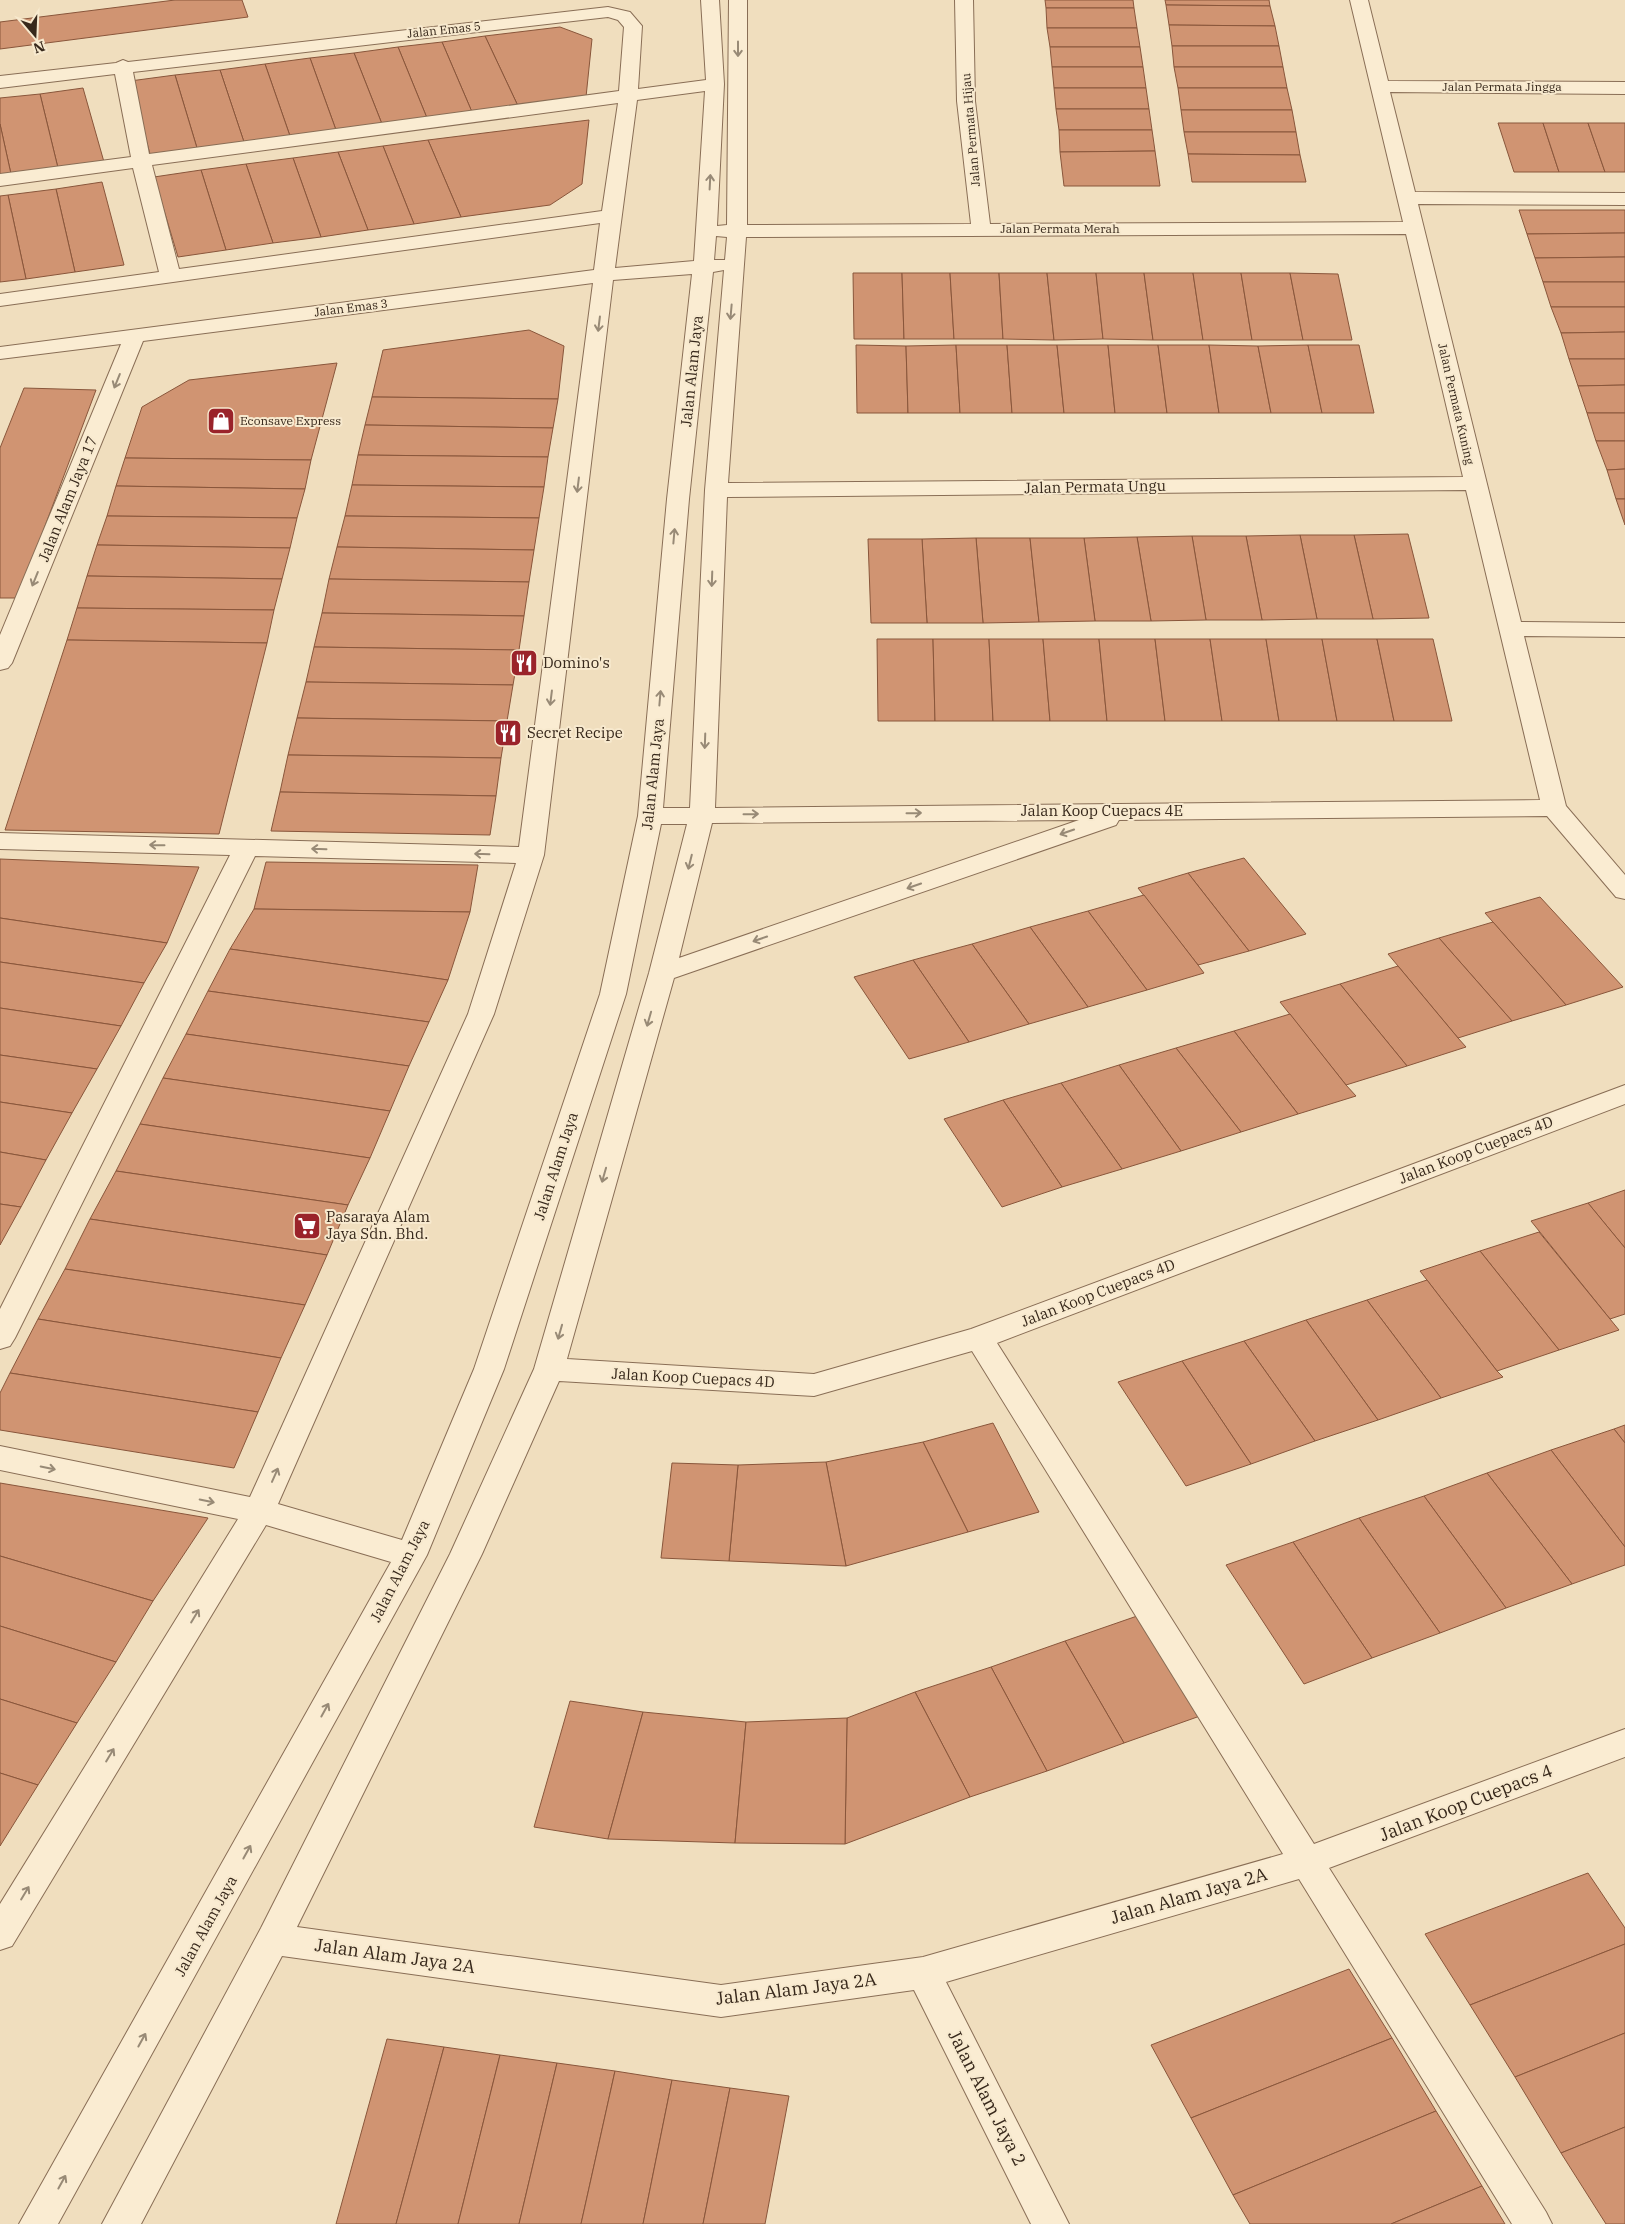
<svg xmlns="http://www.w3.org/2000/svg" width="1625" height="2224" viewBox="0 0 1625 2224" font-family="'IBM Plex Serif',serif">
<rect width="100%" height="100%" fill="#f0debe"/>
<g fill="#d09472" stroke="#89563b">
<path d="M175,0H242L248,17L0,49V22Z"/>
<path d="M1045,0H1133L1134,8H1046Z"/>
<path d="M1165,0H1269L1270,6L1166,5Z"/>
<path d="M1166,5L1270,6L1275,26L1169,25Z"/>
<path d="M1046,8H1134L1137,28H1047Z"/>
<path d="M1169,25L1275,26L1279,46H1172Z"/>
<path d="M560,27L592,39L586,97L518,106L485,36Z"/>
<path d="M1047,28H1137L1140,47H1050Z"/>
<path d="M485,36L518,106L472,112L442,42Z"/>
<path d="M442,42L472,112L427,118L398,47Z"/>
<path d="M1172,46H1279L1283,67H1174Z"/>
<path d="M398,47L427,118L382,124L354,53Z"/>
<path d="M1050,47H1140L1143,67H1052Z"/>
<path d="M354,53L382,124L336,130L310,58Z"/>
<path d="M310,58L336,130L290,136L265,64Z"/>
<path d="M265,64L290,136L244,142L220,70Z"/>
<path d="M1052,67H1143L1146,88H1054Z"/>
<path d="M1174,67H1283L1287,88H1178Z"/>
<path d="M220,70L244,142L197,148L175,75Z"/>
<path d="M175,75L197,148L150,154L130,81Z"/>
<path d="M83,88L104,162L58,168L40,94Z"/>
<path d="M1054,88H1146L1149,109H1056Z"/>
<path d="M1178,88H1287L1292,110H1181Z"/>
<path d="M40,94L58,168L11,174L0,124V98Z"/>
<path d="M1056,109H1149L1152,130H1059Z"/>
<path d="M1181,110H1292L1296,132H1184Z"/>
<path d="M589,120L582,184L550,205L461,217L428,140Z"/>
<path d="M1498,123H1543L1559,172H1514Z"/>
<path d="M1543,123H1588L1605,172H1559Z"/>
<path d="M1588,123H1625V172H1605Z"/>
<path d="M0,124L11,174L0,176Z"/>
<path d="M1059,130H1152L1155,151L1060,152Z"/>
<path d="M1184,132H1296L1300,155L1188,154Z"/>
<path d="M428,140L461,217L414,224L383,146Z"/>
<path d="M383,146L414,224L368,230L338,152Z"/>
<path d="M1155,151L1160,186H1064L1060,152Z"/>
<path d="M338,152L368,230L321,237L293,158Z"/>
<path d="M1188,154L1300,155L1306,182H1192Z"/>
<path d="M293,158L321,237L273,243L246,164Z"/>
<path d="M246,164L273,243L226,250L201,170Z"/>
<path d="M201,170L226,250L178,257L154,177Z"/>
<path d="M102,182L124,265L75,272L56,189Z"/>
<path d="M56,189L75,272L26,279L8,195Z"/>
<path d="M8,195L26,279L0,282V196Z"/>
<path d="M1519,210H1625V233L1527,234Z"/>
<path d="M1625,233V257L1535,258L1527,234Z"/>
<path d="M1625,257V282H1543L1535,258Z"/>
<path d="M853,273H902L904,339H854Z"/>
<path d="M902,273H950L954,339H904Z"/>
<path d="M950,273H999L1003,339H954Z"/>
<path d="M999,273H1047L1054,340L1003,339Z"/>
<path d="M1047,273H1096L1103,339L1054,340Z"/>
<path d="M1096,273H1144L1153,340L1103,339Z"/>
<path d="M1144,273H1193L1203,340H1153Z"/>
<path d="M1193,273H1241L1252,340H1203Z"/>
<path d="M1241,273H1290L1303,340H1252Z"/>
<path d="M1290,273L1338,274L1352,340H1303Z"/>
<path d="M1543,282H1625V307H1551Z"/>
<path d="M1551,307H1625V332L1561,333Z"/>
<path d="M529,330L564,346L558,399L372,397L383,350Z"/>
<path d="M1625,332V359H1569L1561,333Z"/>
<path d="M856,345L906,346L908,413H857Z"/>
<path d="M956,345L960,413H908L906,346Z"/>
<path d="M956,345H1007L1012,413H960Z"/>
<path d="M1007,345H1057L1064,413H1012Z"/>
<path d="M1057,345H1108L1115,413H1064Z"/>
<path d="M1108,345H1158L1167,413H1115Z"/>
<path d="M1158,345H1209L1219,413H1167Z"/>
<path d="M1209,345L1258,346L1271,413H1219Z"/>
<path d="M1308,345L1322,413H1271L1258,346Z"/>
<path d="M1308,345H1359L1374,413H1322Z"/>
<path d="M1569,359H1625V385L1578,386Z"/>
<path d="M337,363L311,460L125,458L142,407L189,380Z"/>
<path d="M1625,385V413H1587L1578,386Z"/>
<path d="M24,388L96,390L18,598H0V448Z"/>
<path d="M372,397L558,399L553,428L365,425Z"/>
<path d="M1587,413H1625V441H1596Z"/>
<path d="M365,425L553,428L548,457L358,455Z"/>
<path d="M1596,441H1625V469L1607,470Z"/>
<path d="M358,455L548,457L544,487L352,485Z"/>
<path d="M125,458L311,460L305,489L116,486Z"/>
<path d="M1625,469V499H1616L1607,470Z"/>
<path d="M352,485L544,487L539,518L345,516Z"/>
<path d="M116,486L305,489L297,518L107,516Z"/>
<path d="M1616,499H1625V525Z"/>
<path d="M107,516L297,518L290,548L97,545Z"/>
<path d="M345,516L539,518L534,550L337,547Z"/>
<path d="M1408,534L1429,618L1373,619L1354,535Z"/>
<path d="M1300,535H1354L1373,619H1317Z"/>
<path d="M1300,535L1317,619L1262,620L1246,536Z"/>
<path d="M1192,536H1246L1262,620H1206Z"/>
<path d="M1192,536L1206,620L1151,621L1137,537Z"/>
<path d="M1137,537L1151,621H1095L1084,538Z"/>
<path d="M976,538H1030L1039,622L983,623Z"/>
<path d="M976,538L983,623H927L922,539Z"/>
<path d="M1030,538H1084L1095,621L1039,622Z"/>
<path d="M868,539H922L927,623H871Z"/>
<path d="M97,545L290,548L282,579L87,576Z"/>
<path d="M337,547L534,550L529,582L329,579Z"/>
<path d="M87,576L282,579L274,610L77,608Z"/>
<path d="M329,579L529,582L524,616L322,613Z"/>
<path d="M77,608L274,610L267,643L67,640Z"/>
<path d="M322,613L524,616L519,650L314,647Z"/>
<path d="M877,639H933L935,721H878Z"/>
<path d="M933,639H989L993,721H935Z"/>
<path d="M989,639H1043L1050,721H993Z"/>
<path d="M1043,639H1099L1107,721H1050Z"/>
<path d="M1099,639H1155L1165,721H1107Z"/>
<path d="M1155,639H1210L1222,721H1165Z"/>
<path d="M1210,639H1266L1279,721H1222Z"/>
<path d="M1266,639H1322L1337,721H1279Z"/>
<path d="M1322,639H1377L1394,721H1337Z"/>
<path d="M1377,639H1433L1452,721H1394Z"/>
<path d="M67,640L267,643L219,834L5,830Z"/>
<path d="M314,647L519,650L513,685L306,682Z"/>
<path d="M306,682L513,685L507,721L297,718Z"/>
<path d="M297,718L507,721L501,758L288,755Z"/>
<path d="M288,755L501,758L496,796L280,792Z"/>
<path d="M280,792L496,796L490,835L271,831Z"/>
<path d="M1244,858L1306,934L1249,951L1188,873Z"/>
<path d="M0,859L199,867L167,943L0,918Z"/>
<path d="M266,862L478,865L470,912L254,909Z"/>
<path d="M1188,873L1249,951L1198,965L1138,888Z"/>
<path d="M1144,895L1198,965L1204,973L1147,990L1088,911Z"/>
<path d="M1540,897L1623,987L1566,1005L1485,913Z"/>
<path d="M254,909L470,912L448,980L230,949Z"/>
<path d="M1088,911L1147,990L1088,1007L1030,927Z"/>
<path d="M0,918L167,943L144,983L0,962Z"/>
<path d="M1493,922L1566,1005L1512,1021L1439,938Z"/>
<path d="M1030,927L1088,1007L1029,1024L972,944Z"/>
<path d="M1439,938L1512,1021L1458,1038L1388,954Z"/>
<path d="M972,944L1029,1024L969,1042L913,960Z"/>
<path d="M230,949L448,980L429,1022L208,991Z"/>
<path d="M913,960L969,1042L909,1059L854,977Z"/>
<path d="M0,962L144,983L121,1026L0,1008Z"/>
<path d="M1398,966L1458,1038L1466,1047L1407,1066L1340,984Z"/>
<path d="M1340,984L1407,1066L1346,1085L1280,1002Z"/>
<path d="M208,991L429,1022L409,1066L186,1034Z"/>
<path d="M0,1008L121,1026L97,1069L0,1055Z"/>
<path d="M1290,1014L1346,1085L1356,1096L1298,1114L1234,1031Z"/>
<path d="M1234,1031L1298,1114L1241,1132L1176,1048Z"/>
<path d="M186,1034L409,1066L390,1111L163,1078Z"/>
<path d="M1176,1048L1241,1132L1181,1151L1119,1065Z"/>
<path d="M0,1055L97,1069L72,1113L0,1102Z"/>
<path d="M1119,1065L1181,1151L1122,1169L1061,1083Z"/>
<path d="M163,1078L390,1111L370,1158L140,1124Z"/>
<path d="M1061,1083L1122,1169L1062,1187L1003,1100Z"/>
<path d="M1003,1100L1062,1187L1002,1207L944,1119Z"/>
<path d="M0,1102L72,1113L46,1160L0,1152Z"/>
<path d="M140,1124L370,1158L348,1205L116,1171Z"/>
<path d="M0,1152L46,1160L21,1207L0,1204Z"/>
<path d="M116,1171L348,1205L327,1255L90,1219Z"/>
<path d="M1625,1190V1248L1588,1203Z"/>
<path d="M1588,1203L1625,1248V1314L1610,1319L1531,1221Z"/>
<path d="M0,1204L21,1207L0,1245Z"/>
<path d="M90,1219L327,1255L305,1305L65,1269Z"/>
<path d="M1539,1232L1610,1319L1619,1330L1559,1350L1480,1251Z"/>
<path d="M1480,1251L1559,1350L1497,1371L1420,1271Z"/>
<path d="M65,1269L305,1305L281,1358L38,1319Z"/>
<path d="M1427,1280L1497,1371L1503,1377L1441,1398L1367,1300Z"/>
<path d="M1367,1300L1441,1398L1378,1420L1306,1320Z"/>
<path d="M38,1319L281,1358L258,1412L10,1373Z"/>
<path d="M1306,1320L1378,1420L1315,1441L1244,1341Z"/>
<path d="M1244,1341L1315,1441L1251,1464L1182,1361Z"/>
<path d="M1182,1361L1251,1464L1186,1486L1118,1382Z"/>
<path d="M10,1373L258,1412L234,1468L0,1430V1393Z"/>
<path d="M993,1423L1039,1512L968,1532L923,1442Z"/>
<path d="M1625,1425V1443L1614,1429Z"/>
<path d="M1614,1429L1625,1443V1547L1551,1450Z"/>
<path d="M923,1442L968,1532L846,1566L826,1462Z"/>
<path d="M1551,1450L1625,1547V1565L1572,1584L1487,1473Z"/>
<path d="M826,1462L846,1566L729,1561L738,1465Z"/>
<path d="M672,1463L738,1465L729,1561L661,1558Z"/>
<path d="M1487,1473L1572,1584L1506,1608L1424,1496Z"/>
<path d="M0,1483L208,1518L153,1601L0,1556Z"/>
<path d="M1424,1496L1506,1608L1440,1633L1359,1518Z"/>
<path d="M1359,1518L1440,1633L1372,1658L1293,1542Z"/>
<path d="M1293,1542L1372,1658L1304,1684L1226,1565Z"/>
<path d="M0,1556L153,1601L116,1662L0,1626Z"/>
<path d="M1140,1615L1200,1716L1124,1743L1065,1641Z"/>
<path d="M0,1626L116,1662L77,1723L0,1699Z"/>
<path d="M1065,1641L1124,1743L1047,1771L991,1667Z"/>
<path d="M991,1667L1047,1771L970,1797L915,1692Z"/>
<path d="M915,1692L970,1797L845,1844L847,1718Z"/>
<path d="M0,1699L77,1723L38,1785L0,1773Z"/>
<path d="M570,1701L643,1712L608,1839L534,1827Z"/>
<path d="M643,1712L746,1722L735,1843L608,1839Z"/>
<path d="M847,1718L845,1844L735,1843L746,1722Z"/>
<path d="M0,1773L38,1785L0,1846Z"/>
<path d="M1588,1873L1625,1928V1944L1470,2005L1425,1934Z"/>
<path d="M1625,1944V2033L1515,2077L1470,2005Z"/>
<path d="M1349,1969L1392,2038L1191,2118L1151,2045Z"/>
<path d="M1625,2033V2127L1561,2153L1515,2077Z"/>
<path d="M1392,2038L1436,2111L1233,2195L1191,2118Z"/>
<path d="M387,2039L444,2047L396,2224H336Z"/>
<path d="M444,2047L500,2055L458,2224H396Z"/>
<path d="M500,2055L557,2063L519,2224H458Z"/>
<path d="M557,2063L615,2071L581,2224H519Z"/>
<path d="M615,2071L672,2080L643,2224H581Z"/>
<path d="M672,2080L730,2088L703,2224H643Z"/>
<path d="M730,2088L789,2096L765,2224H703Z"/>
<path d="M1436,2111L1482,2186L1391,2224H1250L1233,2195Z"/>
<path d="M1625,2127V2224H1606L1561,2153Z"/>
<path d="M1482,2186L1505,2224H1391Z"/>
</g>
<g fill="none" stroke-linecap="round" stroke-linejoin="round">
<g stroke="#896e56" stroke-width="2">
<path id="minor" d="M701,0H719L724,84L717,226L727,225L729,0H747V225L971,224L957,101L955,0H973L975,101L990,224L1403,222L1350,0H1368L1388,81L1625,82V94L1390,92L1415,192L1625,193V205L1418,204L1521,622L1625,623V637L1524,636L1566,806L1625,875V899L1616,897L1547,816L1119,820L1116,825L674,978L567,1359L814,1374L971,1329L1625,1085V1104L997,1343L1314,1844L1625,1729V1757L1329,1868L1546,2212L1552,2224H1512L1299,1879L946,1982L1069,2224H1031L914,1990L721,2017L282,1956L141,2224H102L261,1928L450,1554L534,1369L649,973L687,824H661L626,994L504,1369L427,1555L58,2224H19L391,1562L266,1525L12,1946L0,1950V1904L238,1519L0,1470V1446L250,1497L468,1014L516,863L255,856L15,1338L10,1346L0,1349V1309L230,855L0,849V833L519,847L593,283L143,341L12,663L8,668L0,670V635L121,344L0,359V347L594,270L600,223L0,306V294L159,272L133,168L0,186V174L131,157L115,74L0,88V76L116,63L123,60L128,62L608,7L630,12L642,26L638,89L706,80ZM608,17L618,20L624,27L619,91L149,154L133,72ZM705,91L694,261L615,268L637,100ZM618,103L602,211L179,269L152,165ZM1406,234L1463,477L728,483L746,237ZM716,236L727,237L725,260H714ZM724,270L705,490L690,808H663L689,499L713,272ZM692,274L667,499L638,816L600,994L474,1369L402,1540L278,1504L494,1014L544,855L613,280ZM1466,490L1540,800L715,808L727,497ZM1079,820L679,958L712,823ZM972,1351L1283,1854L923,1957L721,1985L297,1927L482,1554L559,1381L814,1396Z"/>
</g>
<use href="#minor" fill="#faecd2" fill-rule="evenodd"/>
</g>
<defs><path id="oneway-shaft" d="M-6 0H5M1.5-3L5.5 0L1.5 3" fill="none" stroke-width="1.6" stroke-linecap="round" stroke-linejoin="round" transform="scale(1.25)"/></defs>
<g stroke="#988a76">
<use href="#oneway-shaft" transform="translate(738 49) rotate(90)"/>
<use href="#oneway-shaft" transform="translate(710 182) rotate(-87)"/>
<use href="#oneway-shaft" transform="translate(731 312) rotate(95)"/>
<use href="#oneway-shaft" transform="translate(599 324) rotate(97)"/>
<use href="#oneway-shaft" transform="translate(117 381) rotate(112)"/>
<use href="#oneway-shaft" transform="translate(578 485) rotate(97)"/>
<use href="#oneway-shaft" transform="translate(674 536) rotate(-85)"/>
<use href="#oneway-shaft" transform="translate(35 579) rotate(112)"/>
<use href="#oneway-shaft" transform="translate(712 579) rotate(92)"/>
<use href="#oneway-shaft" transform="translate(551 698) rotate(97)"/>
<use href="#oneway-shaft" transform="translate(660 698) rotate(-85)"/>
<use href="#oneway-shaft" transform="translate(705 741) rotate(92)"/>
<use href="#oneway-shaft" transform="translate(914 813) rotate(-1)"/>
<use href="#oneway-shaft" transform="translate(751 814) rotate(-1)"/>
<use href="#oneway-shaft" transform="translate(1067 832) rotate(161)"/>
<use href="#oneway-shaft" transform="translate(157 845) rotate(-179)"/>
<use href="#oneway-shaft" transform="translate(319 849) rotate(-178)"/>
<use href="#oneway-shaft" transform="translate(482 854) rotate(-178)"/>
<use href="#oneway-shaft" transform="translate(690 862) rotate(104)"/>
<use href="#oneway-shaft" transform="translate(914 886) rotate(161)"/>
<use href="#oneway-shaft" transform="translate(760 939) rotate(161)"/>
<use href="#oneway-shaft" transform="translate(649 1019) rotate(106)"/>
<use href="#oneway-shaft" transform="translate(604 1175) rotate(106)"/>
<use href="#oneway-shaft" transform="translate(560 1332) rotate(106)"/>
<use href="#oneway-shaft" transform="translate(48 1468) rotate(12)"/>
<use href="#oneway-shaft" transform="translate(275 1475) rotate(-66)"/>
<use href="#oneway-shaft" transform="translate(207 1501) rotate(12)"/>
<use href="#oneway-shaft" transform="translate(195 1616) rotate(-59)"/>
<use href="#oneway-shaft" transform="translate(325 1710) rotate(-61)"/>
<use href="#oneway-shaft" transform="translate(110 1755) rotate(-59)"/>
<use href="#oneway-shaft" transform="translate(247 1852) rotate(-61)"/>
<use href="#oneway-shaft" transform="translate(25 1893) rotate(-59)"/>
<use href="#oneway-shaft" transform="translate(142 2040) rotate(-61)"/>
<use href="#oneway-shaft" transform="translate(62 2182) rotate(-61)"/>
</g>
<defs>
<g id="shop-square" transform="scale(1.4375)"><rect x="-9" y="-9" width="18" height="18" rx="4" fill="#9a232a" stroke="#f7e9ce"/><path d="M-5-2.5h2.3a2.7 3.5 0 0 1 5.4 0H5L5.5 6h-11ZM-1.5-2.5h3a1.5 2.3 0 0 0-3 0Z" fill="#fff"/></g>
<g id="restaurant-square" transform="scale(1.4375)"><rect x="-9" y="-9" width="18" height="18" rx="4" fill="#9a232a" stroke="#f7e9ce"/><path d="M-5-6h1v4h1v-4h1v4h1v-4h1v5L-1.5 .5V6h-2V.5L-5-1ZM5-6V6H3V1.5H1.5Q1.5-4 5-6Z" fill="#fff"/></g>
<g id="supermarket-square" transform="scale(1.4375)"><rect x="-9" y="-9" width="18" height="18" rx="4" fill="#9a232a" stroke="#f7e9ce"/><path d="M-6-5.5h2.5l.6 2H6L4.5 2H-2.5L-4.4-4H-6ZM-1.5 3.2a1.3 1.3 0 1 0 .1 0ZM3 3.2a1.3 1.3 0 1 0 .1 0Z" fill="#fff"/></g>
</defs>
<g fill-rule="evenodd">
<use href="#shop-square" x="221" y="421"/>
<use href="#restaurant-square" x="524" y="663"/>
<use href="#restaurant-square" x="508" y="733"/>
<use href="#supermarket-square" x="307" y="1226"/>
</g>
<g text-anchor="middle" stroke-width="4" stroke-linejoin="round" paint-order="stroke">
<g font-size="12" fill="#37281b" stroke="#f7e9ce">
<text transform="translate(444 30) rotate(-6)" y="4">Jalan Emas 5</text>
<text x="1502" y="91">Jalan Permata Jingga</text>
<text transform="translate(971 130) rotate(-95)" y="4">Jalan Permata Hijau</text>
<text x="1060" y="233">Jalan Permata Merah</text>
<text transform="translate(351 308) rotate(-7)" y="4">Jalan Emas 3</text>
<text transform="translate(1456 404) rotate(77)" y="4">Jalan Permata Kuning</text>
</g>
<g font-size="12" fill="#37281b" stroke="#f7e9ce" text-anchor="start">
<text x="240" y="425">Econsave Express</text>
</g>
<g font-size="15" fill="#37281b" stroke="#f7e9ce">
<text transform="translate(692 371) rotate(-84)" y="5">Jalan Alam Jaya</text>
<text transform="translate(1095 487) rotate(-1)" y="5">Jalan Permata Ungu</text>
<text transform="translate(68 499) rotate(-68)" y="5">Jalan Alam Jaya 17</text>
<text transform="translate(653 774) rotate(-84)" y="5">Jalan Alam Jaya</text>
<text x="1102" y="816">Jalan Koop Cuepacs 4E</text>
<text transform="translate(1476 1150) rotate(-21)" y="5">Jalan Koop Cuepacs 4D</text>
<text transform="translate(556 1166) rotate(-72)" y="5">Jalan Alam Jaya</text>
<text transform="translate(1098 1293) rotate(-21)" y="5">Jalan Koop Cuepacs 4D</text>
<text transform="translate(693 1378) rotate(3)" y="5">Jalan Koop Cuepacs 4D</text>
<text transform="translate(400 1571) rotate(-63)" y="5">Jalan Alam Jaya</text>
<text transform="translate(206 1926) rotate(-61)" y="5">Jalan Alam Jaya</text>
</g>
<g font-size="15" fill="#37281b" stroke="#f7e9ce" text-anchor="start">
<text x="543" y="668">Domino's</text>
<text x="527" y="738">Secret Recipe</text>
<text x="326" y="1222">Pasaraya Alam<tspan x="326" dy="17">Jaya Sdn. Bhd.</tspan></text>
</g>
<g font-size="18" fill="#37281b" stroke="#f7e9ce">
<text transform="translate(1466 1803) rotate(-21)" y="6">Jalan Koop Cuepacs 4</text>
<text transform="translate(1189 1896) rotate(-16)" y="6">Jalan Alam Jaya 2A</text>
<text transform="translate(395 1956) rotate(8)" y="6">Jalan Alam Jaya 2A</text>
<text transform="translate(796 1989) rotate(-7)" y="6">Jalan Alam Jaya 2A</text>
<text transform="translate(987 2098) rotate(63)" y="6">Jalan Alam Jaya 2</text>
</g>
</g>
<g transform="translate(35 35) rotate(161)" stroke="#f7e9ce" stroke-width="4" paint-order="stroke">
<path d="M0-4L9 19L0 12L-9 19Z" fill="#37281b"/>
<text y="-8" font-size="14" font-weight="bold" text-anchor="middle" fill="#37281b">N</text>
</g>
</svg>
